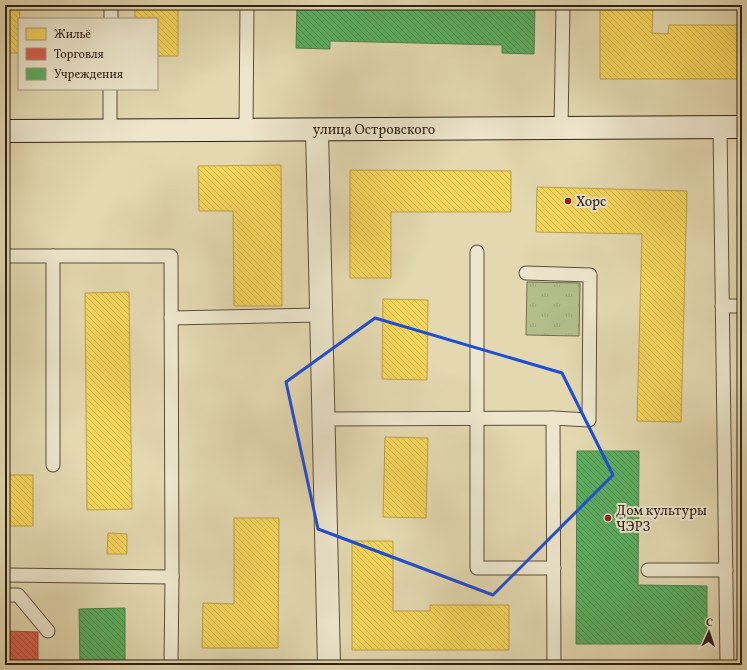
<svg xmlns="http://www.w3.org/2000/svg" width="747" height="670" viewBox="0 0 747 670" font-family="Vollkorn,serif">
<defs>
<pattern id="park-tufts" width="24" height="20" patternUnits="userSpaceOnUse"><rect width="24" height="20" fill="#b3bf8b"/><path d="M3 7l-1-3M5 7V3M7 7l1-3M15 17l-1-3M17 17v-4M19 17l1-3" fill="none" stroke="#9aa477"/></pattern>
<pattern id="homes-back-hatch" width="6" height="6" patternUnits="userSpaceOnUse"><rect width="6" height="6" fill="#f6d55c"/><path d="M-1 5l2 2M0 0l6 6M5-1l2 2" fill="none" stroke="#d3b74f"/></pattern>
<pattern id="shops-back-hatch" width="6" height="6" patternUnits="userSpaceOnUse"><rect width="6" height="6" fill="#d6604d"/><path d="M-1 5l2 2M0 0l6 6M5-1l2 2" fill="none" stroke="#ae4f3f"/></pattern>
<pattern id="public-back-hatch" width="6" height="6" patternUnits="userSpaceOnUse"><rect width="6" height="6" fill="#5aae61"/><path d="M-1 5l2 2M0 0l6 6M5-1l2 2" fill="none" stroke="#4b8d4f"/></pattern>
</defs>
<rect width="100%" height="100%" fill="#e3d8b0"/>
<filter id="stains"><feTurbulence type="fractalNoise" baseFrequency=".005" numOctaves="4"/><feColorMatrix values="0 0 0 0 .2 0 0 0 0 .09 0 0 0 0 .02 0 0 0 .5 -.17"/></filter>
<radialGradient id="worn" r=".72"><stop offset=".6" stop-color="#630" stop-opacity="0"/><stop offset="1" stop-color="#630" stop-opacity=".3"/></radialGradient>
<path fill="url(#park-tufts)" stroke="#707050" d="M527,282L580,283L579,336L526,335Z"/>
<g fill="url(#homes-back-hatch)" stroke="#ba9f47">
<path d="M5,5H20L19,53H5Z"/>
<path d="M135,5H178V56H157V19H135Z"/>
<path d="M600,5H653L652,33L668,34L669,25H742V79H600Z"/>
<path d="M281,165L282,306H234L233,211H199L198,166Z"/>
<path d="M350,170L511,171V212H391V278H350Z"/>
<path d="M738,170H742V216H737Z"/>
<path d="M537,187L687,191L681,422L637,421L642,234L536,232Z"/>
<path d="M129,292L132,509L87,510L85,293Z"/>
<path d="M383,299L428,300L427,380L382,379Z"/>
<path d="M385,437L428,438L426,518L383,517Z"/>
<rect x="5" y="475" width="28" height="51"/>
<path d="M234,518H279L278,648H202L203,603L234,604Z"/>
<path d="M108,533L127,534V554H107Z"/>
<path d="M352,541H393V611H430V605H509V650H352Z"/>
<rect x="738" y="611" width="4" height="43"/>
</g>
<path fill="url(#shops-back-hatch)" stroke="#a44d3c" d="M5,631L38,632V665H5Z"/>
<g fill="url(#public-back-hatch)" stroke="#4d834a">
<path d="M297,5H535L534,54L502,53V45L330,41V49L296,48Z"/>
<path d="M577,451H639L638,585L707,586V644H576Z"/>
<path d="M125,608V665H80L79,609Z"/>
</g>
<g fill="none" stroke-linecap="round" stroke-linejoin="round">
<g stroke="#5b4e3c" stroke-width="15">
<g id="lane">
<path d="M111,19V5"/>
<path d="M720,127L727,665"/>
<path d="M561,128L563,5"/>
<path d="M246,130L247,5"/>
<path d="M110,131V89"/>
<path d="M477,252V568H554"/>
<path d="M5,256H171L172,577L171,665"/>
<path d="M722,306H742"/>
<path d="M171,318L321,315"/>
<path d="M553,418L554,665"/>
<path d="M323,419L553,418L589,420L590,275L526,273"/>
<path d="M53,465V256"/>
<path d="M648,570H726"/>
<path d="M5,575L172,577"/>
<path d="M5,595H18L48,631"/>
</g>
</g>
<g stroke="#5b4e3c" stroke-width="24">
<path id="street" d="M317,130L329,665"/>
</g>
<g stroke="#2e2016" stroke-width="24">
<path id="secondary" d="M5,131L742,127"/>
</g>
<use href="#lane" stroke="#ede6cc" stroke-width="13"/>
<use href="#street" stroke="#ede6cc" stroke-width="22"/>
<use href="#secondary" stroke="#ede6cc" stroke-width="22"/>
</g>
<path fill="none" stroke="#1d4ed8" stroke-width="3" stroke-linejoin="round" d="M375,318L562,373L613,475L493,595L318,529L286,382Z"/>
<g fill="#8f2418" stroke="#ede6cc" stroke-width="1.5">
<circle cx="568" cy="201" r="4"/>
<circle cx="608" cy="518" r="4"/>
</g>
<g text-anchor="middle" stroke-width="4" stroke-linejoin="round" paint-order="stroke">
<g font-size="14" fill="#2e2016" stroke="#ede6cc">
<text x="374" y="134">улица Островского</text>
</g>
<g font-size="14" fill="#2e2016" stroke="#ede6cc" text-anchor="start">
<text x="576" y="206">Хорс</text>
<text x="616" y="515">Дом культуры<tspan x="616" dy="16">ЧЭРЗ</tspan></text>
</g>
</g>
<rect width="747" height="670" fill="none" stroke="#e3d8b0" stroke-width="20"/>
<rect x="6" y="6" width="735" height="658" fill="none" stroke="#2e2016" stroke-width="2"/>
<rect x="10" y="10" width="727" height="650" fill="none" stroke="#2e2016"/>
<rect x="18" y="18" width="140" height="72" fill="#ede6cc" stroke="#a19783"/>
<rect x="26" y="28" width="20" height="12" fill="#f6d55c" stroke="#a19783"/>
<text x="54" y="38" font-size="12" fill="#2e2016">Жильё</text>
<rect x="26" y="48" width="20" height="12" fill="#d6604d" stroke="#a19783"/>
<text x="54" y="58" font-size="12" fill="#2e2016">Торговля</text>
<rect x="26" y="68" width="20" height="12" fill="#5aae61" stroke="#a19783"/>
<text x="54" y="78" font-size="12" fill="#2e2016">Учреждения</text>
<g transform="translate(709 632) rotate(3)" stroke="#ede6cc" stroke-width="3" paint-order="stroke">
<path d="M0-3L7 15L0 10L-7 15Z" fill="#2e2016"/>
<text y="-6" font-size="11" font-weight="bold" text-anchor="middle" fill="#2e2016">С</text>
</g>
<rect width="100%" height="100%" filter="url(#stains)"/>
<rect width="100%" height="100%" fill="url(#worn)"/>
</svg>
